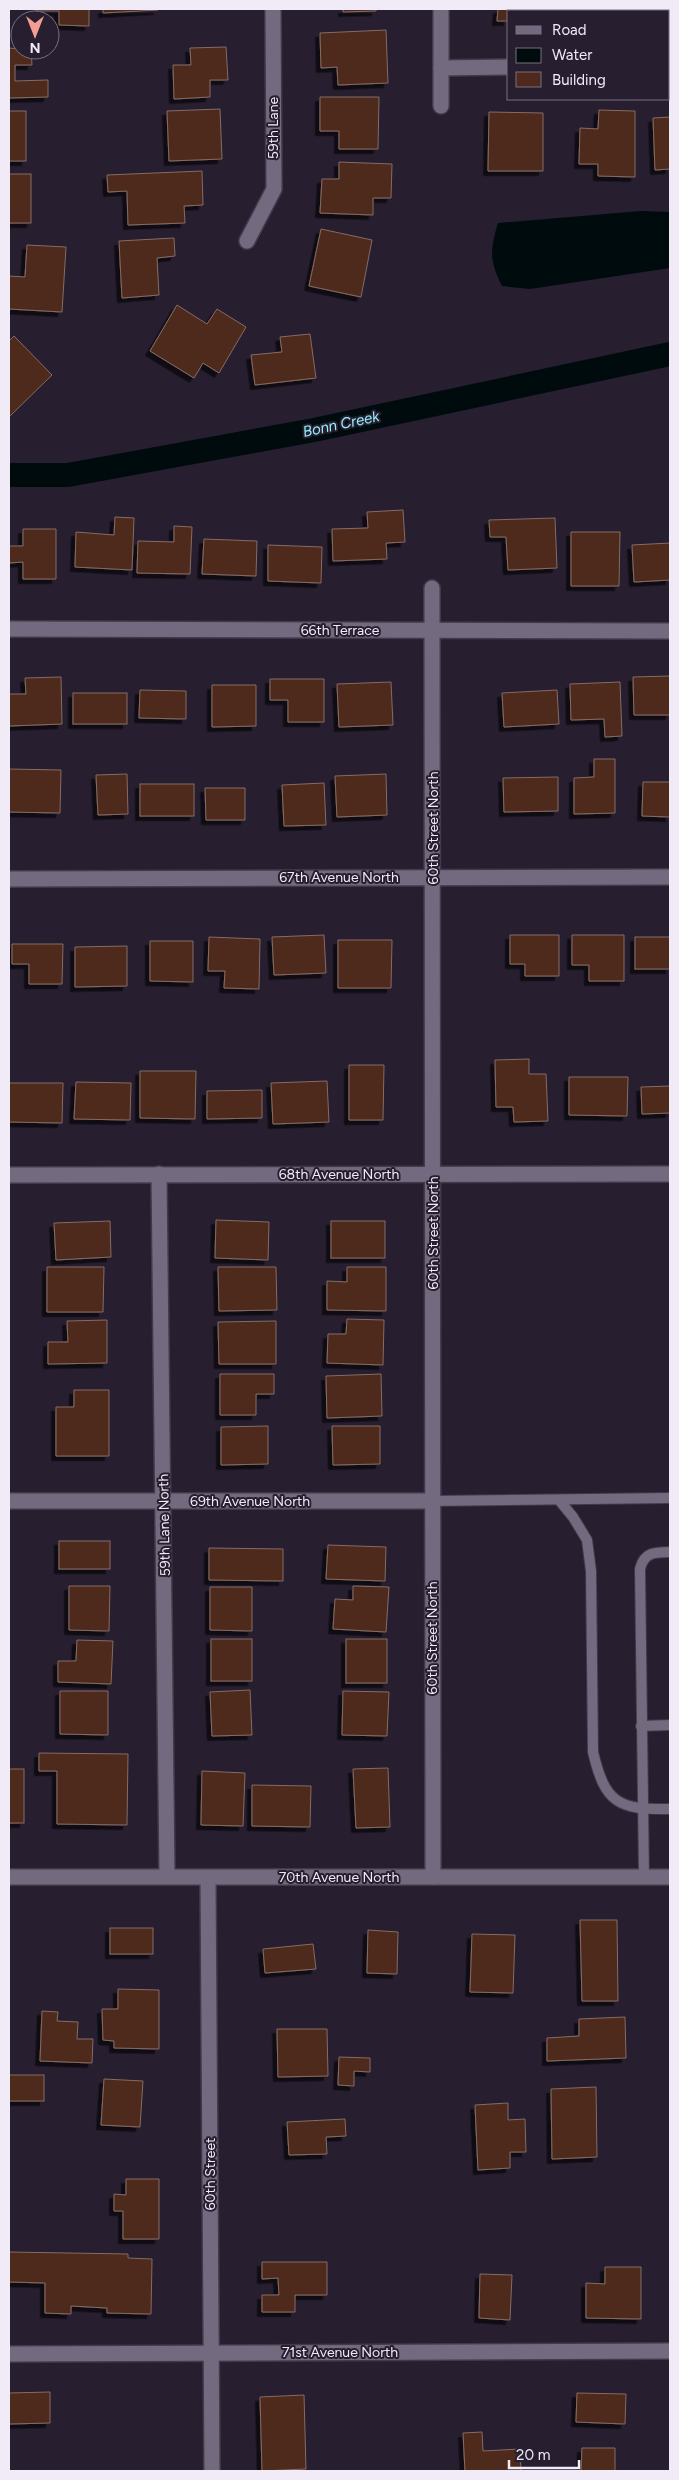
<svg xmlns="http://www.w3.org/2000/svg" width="679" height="2480" viewBox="0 0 679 2480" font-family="Figtree,sans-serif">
<defs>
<filter id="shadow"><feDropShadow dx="-4.5" dy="4.5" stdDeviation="0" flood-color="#0009"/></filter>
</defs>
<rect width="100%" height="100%" fill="#271e30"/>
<path fill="#000b0e" d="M641,211L670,212V268L530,289L502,286C489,260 490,250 498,223Z"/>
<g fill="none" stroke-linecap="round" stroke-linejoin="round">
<path stroke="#000b0e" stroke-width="24" d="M9,475H68L314,430L670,354"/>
</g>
<g fill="#4e291c" stroke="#856c64" filter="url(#shadow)">
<path d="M36,9H89V26L59,25V11H36Z"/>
<path d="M103,9H158V10L103,13Z"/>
<path d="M343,9H376V11L343,12Z"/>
<path d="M498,9H538V11H508V21H497Z"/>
<rect x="584" y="9" width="51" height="2"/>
<path d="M386,30L388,83L338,85L337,67L321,68L320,33Z"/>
<path d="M226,47L228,80H210V97L174,99L173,65H191L190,48Z"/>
<path d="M9,48L31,50L32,65H15V81L48,80V97L9,98Z"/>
<path d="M320,97H379L378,149H339V131H320Z"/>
<path d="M220,109L222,159L169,161L167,111Z"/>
<path d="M599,110L635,111V177L598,176V164H579L580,128L598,129Z"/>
<rect x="9" y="111" width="17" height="50"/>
<path d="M489,112L543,113V171H488Z"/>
<path d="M670,117V169L655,170L653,118Z"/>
<path d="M339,162L392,164L391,198H373V215L320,213L322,179H339Z"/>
<path d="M202,171L203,205L184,206L185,223L128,225L127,191L108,192L107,175Z"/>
<rect x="9" y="174" width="22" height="49"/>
<path d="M321,229L372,240L361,297L309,286Z"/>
<path d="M174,238L175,256L157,258L159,295L122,298L119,241Z"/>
<path d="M27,245L66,247L62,312L9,309V276L25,277Z"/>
<path d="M177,305L207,324L217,309L246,327L219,373L203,363L194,378L150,351Z"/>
<path d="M310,334L316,378L255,385L251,355L282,352L280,337Z"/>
<path d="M14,336L52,375L9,417V341Z"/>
<path d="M403,510L405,542L386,543L387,559L333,561L332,529L368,528L367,512Z"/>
<path d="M115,517L134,518L132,570L75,567L76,532L114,535Z"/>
<path d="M555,518L557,568L508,570L506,537H490L489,520Z"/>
<path d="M174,526L192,527L190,574L137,573L138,541L174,542Z"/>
<path d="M23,529H56V579H23V562L9,563V546H23Z"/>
<path d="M571,532H620L619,586H571Z"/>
<path d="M204,539L257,541L256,576L202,574Z"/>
<path d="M670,543V580L634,582L632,545Z"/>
<path d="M268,545L322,547L321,583L268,581Z"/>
<path d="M670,676V715H634L633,677Z"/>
<path d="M61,677L62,724L9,726V694H26L25,678Z"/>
<path d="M270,679H324V722H288V700H270Z"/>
<path d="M391,682L393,725L339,727L337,684Z"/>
<path d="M620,682L622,736L605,737L604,719L571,720L570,684Z"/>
<path d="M212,685H256V726L212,727Z"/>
<path d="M140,690L186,691V719L139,718Z"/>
<path d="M557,690L559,724L504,727L502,693Z"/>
<rect x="73" y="693" width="54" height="31"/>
<path d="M594,759H615V813L574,814V778L594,777Z"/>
<path d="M9,769L61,770L60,813L9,812Z"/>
<path d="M127,774L128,814L98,815L96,775Z"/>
<path d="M386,774L387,815L337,817L335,776Z"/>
<path d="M558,777V811L504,812L503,778Z"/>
<path d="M643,782H670V817L642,816Z"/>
<path d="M324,783L326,825L284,826L282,785Z"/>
<rect x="140" y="784" width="54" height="32"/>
<path d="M205,788H245V820H206Z"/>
<path d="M324,935L326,973L274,975L272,937Z"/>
<path d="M510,935H559V976H525V964H510Z"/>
<path d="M572,935H624V981H589V965H572Z"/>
<path d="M209,937L260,939L259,989L224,988L225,971H208Z"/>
<rect x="635" y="937" width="35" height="32"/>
<path d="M338,940H392L391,988H338Z"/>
<path d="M150,941H193V982L150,981Z"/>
<path d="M12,944H63L62,984H29V964H12Z"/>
<path d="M127,946V986L75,987V947Z"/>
<path d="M529,1059V1074H546L548,1121L514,1122L513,1107H496L495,1060Z"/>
<path d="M349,1065H384L383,1120H349Z"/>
<path d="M140,1071H196L195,1119L140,1118Z"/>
<path d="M569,1077H628L627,1116L569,1115Z"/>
<path d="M327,1081L329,1122L273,1124L271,1083Z"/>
<path d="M76,1082L131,1083L130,1120L74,1119Z"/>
<path d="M9,1083H63L62,1123L9,1122Z"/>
<path d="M670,1086V1113L642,1114L641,1087Z"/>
<path d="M262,1090V1118L207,1119V1091Z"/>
<path d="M216,1220L269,1222L268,1260L215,1258Z"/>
<path d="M110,1221L111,1257L56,1260L54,1223Z"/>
<rect x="331" y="1221" width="54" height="37"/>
<path d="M47,1267H104L103,1312H47Z"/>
<path d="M218,1267H276L277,1310L219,1311Z"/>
<path d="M347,1267H386V1311L327,1310V1281L347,1282Z"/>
<path d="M347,1319L384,1320L383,1365L327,1363L328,1334H346Z"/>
<path d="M107,1320V1363L48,1364V1342H68L67,1321Z"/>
<path d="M276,1321V1364H219L218,1322Z"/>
<path d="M220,1374H274V1394H256V1415H220Z"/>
<path d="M381,1374L382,1416L327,1418L326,1376Z"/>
<path d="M74,1390H109V1456H56V1407H74Z"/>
<path d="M268,1426V1464L221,1465V1427Z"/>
<path d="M332,1426H380V1464L333,1465Z"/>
<rect x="59" y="1541" width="51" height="28"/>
<path d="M328,1545L386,1547L385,1581L326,1579Z"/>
<path d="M209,1548L283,1549V1581L209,1580Z"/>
<path d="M69,1586H110L109,1631L69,1630Z"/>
<path d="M353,1586L389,1587L386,1632L333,1629L335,1599L353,1600Z"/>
<path d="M210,1587H252V1631L210,1630Z"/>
<rect x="211" y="1639" width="41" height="42"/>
<rect x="346" y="1639" width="41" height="44"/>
<path d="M77,1640L113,1641L111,1684L58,1682V1661H76Z"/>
<path d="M250,1690L252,1735L212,1736L210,1692Z"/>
<path d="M60,1691H108V1735L60,1734Z"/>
<path d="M343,1691L389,1692L387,1736L342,1735Z"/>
<path d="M39,1753L128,1754L127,1825L57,1824V1771H39Z"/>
<path d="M388,1768L390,1827L356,1828L353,1769Z"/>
<rect x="9" y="1769" width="15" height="54"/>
<path d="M202,1771L245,1773L243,1826L201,1825Z"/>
<path d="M252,1785L311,1786L310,1827L252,1826Z"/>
<path d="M580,1920H617L618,2001H582Z"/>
<rect x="110" y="1928" width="43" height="26"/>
<path d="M368,1930L398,1932L397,1974L367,1973Z"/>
<path d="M472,1934L515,1935L513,1993L470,1992Z"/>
<path d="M313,1944L316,1969L265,1973L263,1949Z"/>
<path d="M118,1989L159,1990V2049L114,2048V2041L103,2040L102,2009H118Z"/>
<path d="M42,2011L58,2012L57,2021L78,2022L77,2039H93L92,2063L40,2061Z"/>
<path d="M625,2017L626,2058L547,2061V2038L579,2036V2019Z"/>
<path d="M277,2029H327L328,2076L278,2077Z"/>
<path d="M339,2057L370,2058V2072L354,2071V2086L338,2085Z"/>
<rect x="9" y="2075" width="35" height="26"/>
<path d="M104,2079L143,2081L140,2127L101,2125Z"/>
<path d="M596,2087L597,2157L552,2159L551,2089Z"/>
<path d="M508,2103V2120L525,2119L526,2152H510V2168L478,2170L475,2105Z"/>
<path d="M345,2119L346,2136L326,2137L327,2154L289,2155L287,2122Z"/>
<path d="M126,2179H159V2239H123V2211H114V2194L126,2195Z"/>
<path d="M9,2252L128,2254V2258L152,2259L151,2314L107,2313V2308L71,2306V2314L45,2313V2283L9,2282Z"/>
<path d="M262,2262H327V2295H295V2312H262V2295H279L278,2278L262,2279Z"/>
<path d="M605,2267H641V2319L586,2318V2283L605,2284Z"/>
<path d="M480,2274L512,2275L510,2320L479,2318Z"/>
<path d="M50,2392V2423L9,2424V2393Z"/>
<path d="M577,2393L626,2394L625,2424L576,2422Z"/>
<path d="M304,2395L306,2469L262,2471L260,2397Z"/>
<path d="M482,2432L483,2451L520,2449L521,2471H465L463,2433Z"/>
<path d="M582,2448H615V2471H581Z"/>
</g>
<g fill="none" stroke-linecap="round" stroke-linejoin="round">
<g stroke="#413a49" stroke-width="12">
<g id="lane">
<path d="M559,1500L573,1517L587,1540L591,1571L593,1752C605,1803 618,1810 670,1809"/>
<path d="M431,1501L670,1498"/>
<path d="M641,1726L670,1725"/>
<path d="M644,1877L640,1569C644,1552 655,1552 670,1552"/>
</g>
</g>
<g stroke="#413a49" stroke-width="18">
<g id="street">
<path d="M441,9V106"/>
<path d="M668,65H670"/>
<path d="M441,68L508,67"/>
<path d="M247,241L274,189L273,9"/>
<path d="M432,588L433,1877"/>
<path d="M9,629L670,631"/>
<path d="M9,879L670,877"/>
<path d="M159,1174L167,1876"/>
<path d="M9,1175L670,1174"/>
<path d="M9,1501H431"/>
<path d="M208,1878L212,2471"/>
<path d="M9,2354L670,2351"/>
</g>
</g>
<g stroke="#413a49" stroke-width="18">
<path id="secondary" d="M9,1877H670"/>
</g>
<use href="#lane" stroke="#736a7f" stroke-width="10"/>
<use href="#street" stroke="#736a7f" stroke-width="15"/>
<use href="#secondary" stroke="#736a7f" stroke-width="15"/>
</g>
<g text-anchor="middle" stroke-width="4" stroke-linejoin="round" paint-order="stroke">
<g font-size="14" fill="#f0ebf7" stroke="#271e30">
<text transform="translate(273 128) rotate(-90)" y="5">59th Lane</text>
<text x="340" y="635">66th Terrace</text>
<text transform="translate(433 828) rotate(-90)" y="5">60th Street North</text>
<text x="339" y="882">67th Avenue North</text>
<text x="339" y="1179">68th Avenue North</text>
<text transform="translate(433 1233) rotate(-90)" y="5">60th Street North</text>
<text x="250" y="1506">69th Avenue North</text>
<text transform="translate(164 1525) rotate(-91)" y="5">59th Lane North</text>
<text transform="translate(432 1638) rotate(-90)" y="5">60th Street North</text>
<text x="339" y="1882">70th Avenue North</text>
<text transform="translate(210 2174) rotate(-90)" y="5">60th Street</text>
<text x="340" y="2357">71st Avenue North</text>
</g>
<g font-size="15" font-style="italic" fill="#93f0fd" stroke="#271e30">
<text transform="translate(341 424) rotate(-12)" y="5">Bonn Creek</text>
</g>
</g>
<rect width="679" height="2480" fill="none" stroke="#f0ebf7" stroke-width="20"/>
<rect x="507" y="10" width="162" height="90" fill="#271e30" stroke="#777080"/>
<rect x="516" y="26" width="25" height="8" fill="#736a7f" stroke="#777080"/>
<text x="552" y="35" font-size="15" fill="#f0ebf7">Road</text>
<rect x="516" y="48" width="25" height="15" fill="#000b0e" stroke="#777080"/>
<text x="552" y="60" font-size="15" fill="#f0ebf7">Water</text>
<rect x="516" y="72" width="25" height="15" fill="#4e291c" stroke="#777080"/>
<text x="552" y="85" font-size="15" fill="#f0ebf7">Building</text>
<g transform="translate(35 35) rotate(180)"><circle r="24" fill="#271e30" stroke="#777080"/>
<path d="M0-4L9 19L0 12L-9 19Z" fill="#f59c93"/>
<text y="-8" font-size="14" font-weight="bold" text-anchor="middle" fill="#f0ebf7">N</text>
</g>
<path d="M509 2460v8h70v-8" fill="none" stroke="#f0ebf7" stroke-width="2.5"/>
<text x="516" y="2460" font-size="15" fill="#f0ebf7" stroke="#271e30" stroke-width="4" paint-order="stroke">20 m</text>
</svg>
